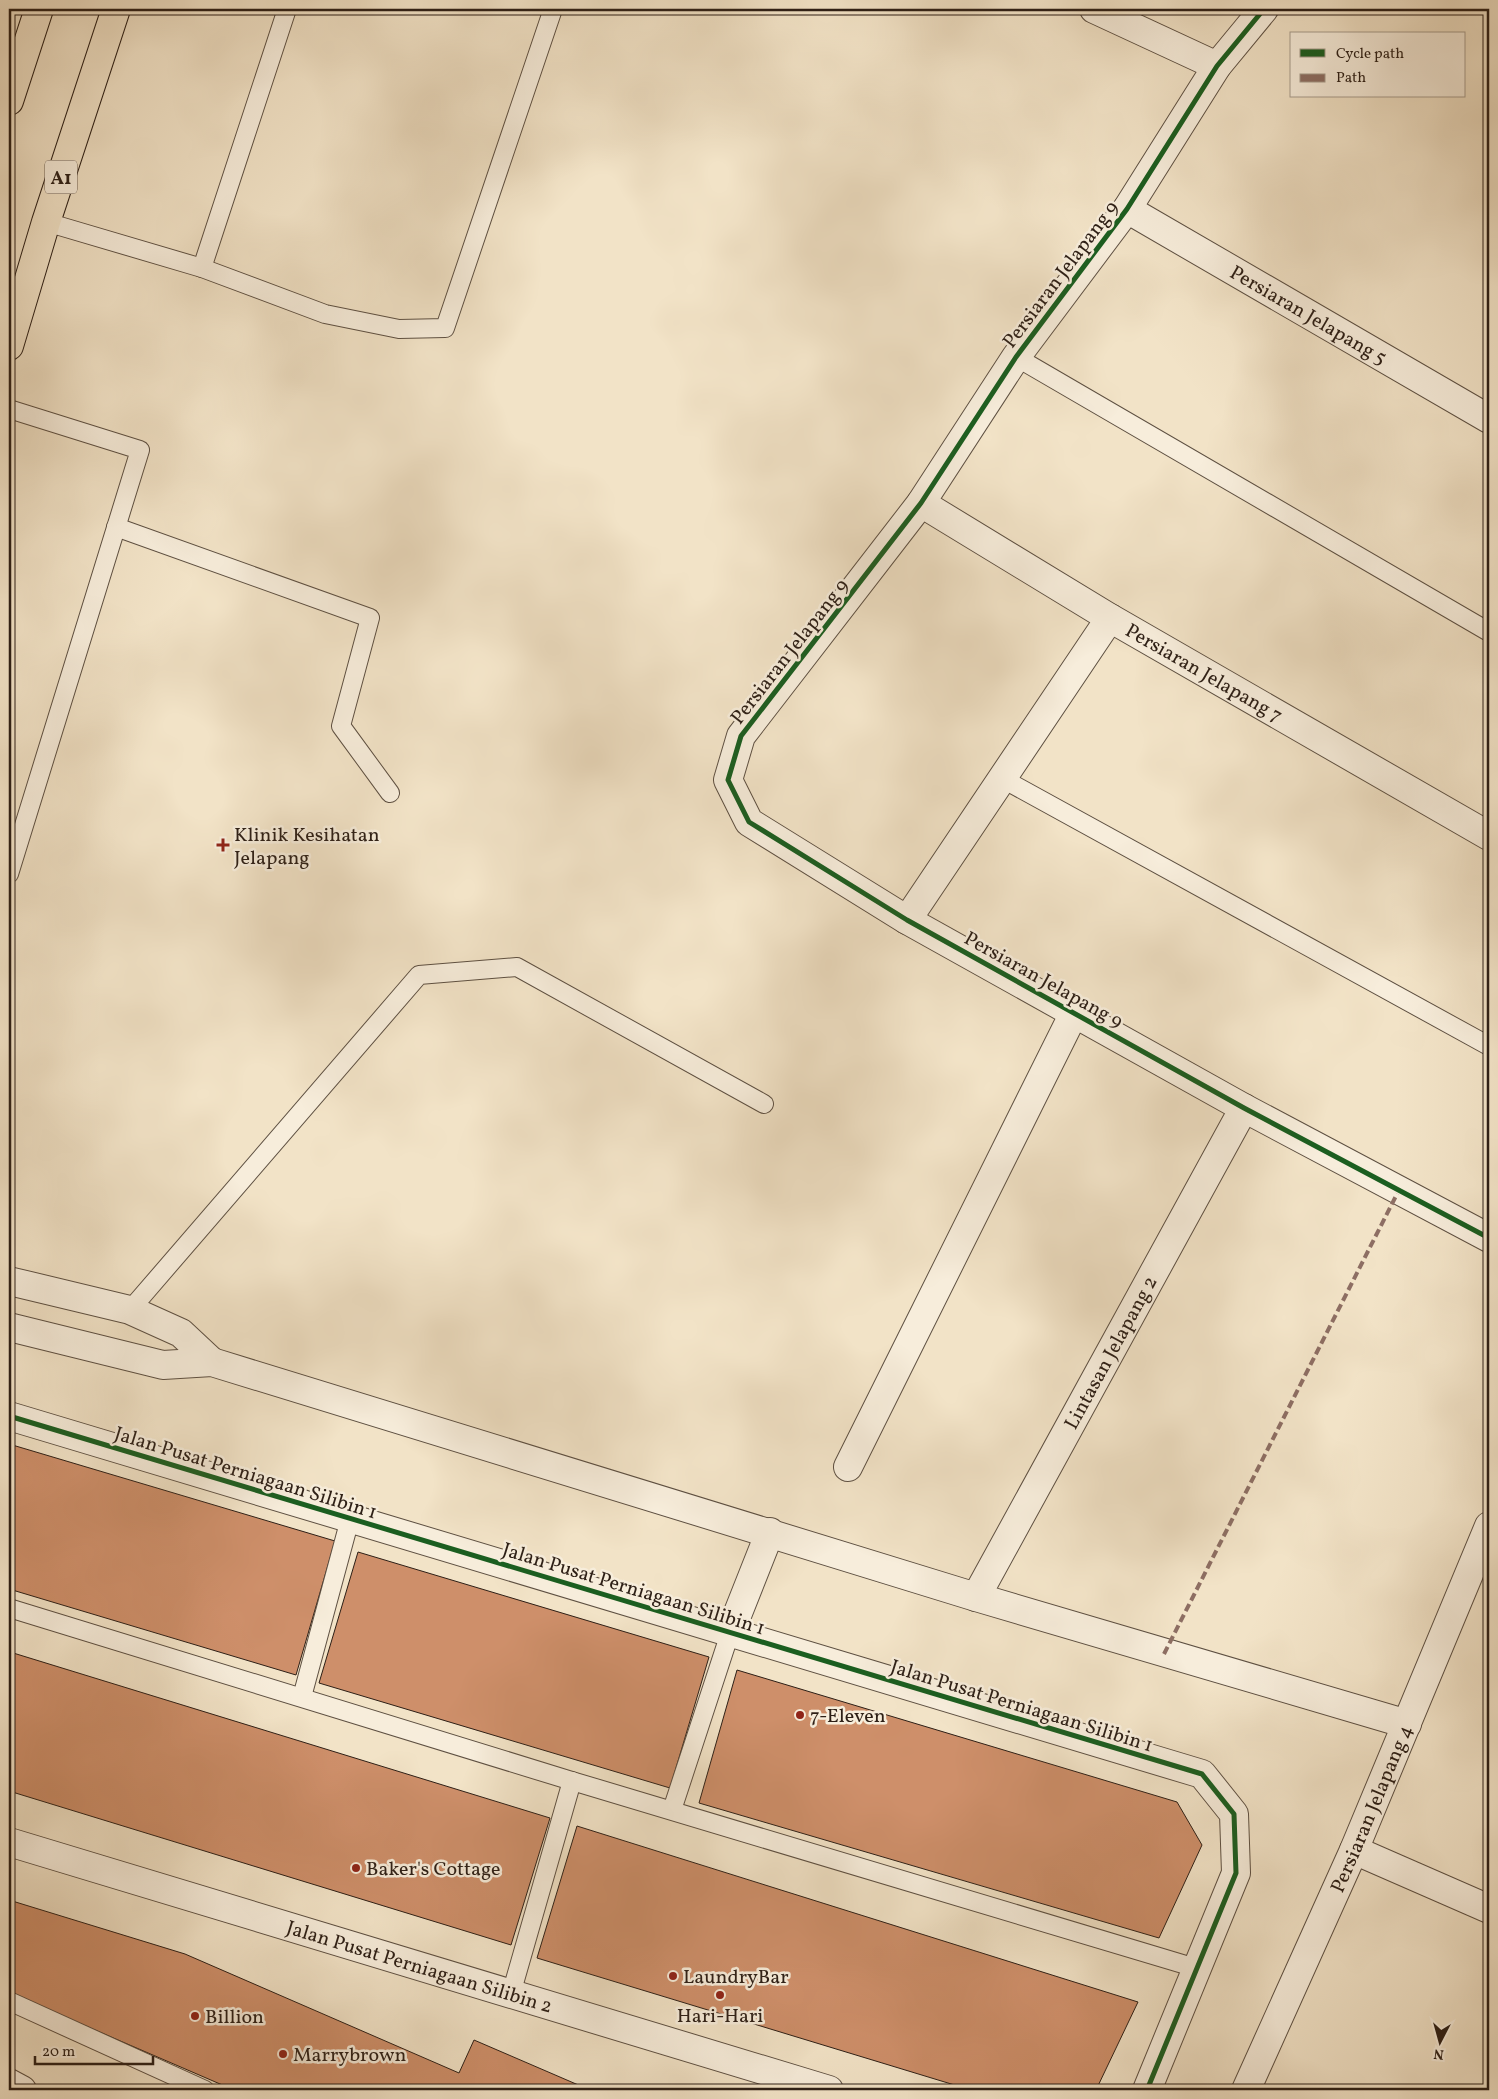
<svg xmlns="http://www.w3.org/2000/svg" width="1498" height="2099" viewBox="0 0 1498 2099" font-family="Vollkorn,serif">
<rect width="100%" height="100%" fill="#f2e3c7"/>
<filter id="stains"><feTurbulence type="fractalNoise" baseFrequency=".004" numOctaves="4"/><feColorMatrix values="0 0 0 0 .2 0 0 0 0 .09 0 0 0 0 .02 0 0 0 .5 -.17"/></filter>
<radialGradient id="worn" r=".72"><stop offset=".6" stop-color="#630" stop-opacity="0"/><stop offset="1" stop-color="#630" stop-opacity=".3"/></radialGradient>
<g fill="#ce8f6a" stroke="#2d1f16">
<path d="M9,1444L335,1541L296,1675L9,1589Z"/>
<path d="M358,1552L709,1657L670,1788L319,1683Z"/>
<path d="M10,1652L550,1818L511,1945L9,1791Z"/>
<path d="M737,1670L1177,1802L1202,1845L1159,1938L699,1803Z"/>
<path d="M577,1826L1138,2002L1096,2090H971L537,1958Z"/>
<path d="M9,1900L185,1954L459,2073L474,2040L590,2090H234L9,1993Z"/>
</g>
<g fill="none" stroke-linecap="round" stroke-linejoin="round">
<g stroke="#5e5042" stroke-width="20">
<g id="service">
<path d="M46,222L202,268L325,314L399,329L445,328L553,9"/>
<path d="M202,268L287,9"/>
<path d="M1016,357L1489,632"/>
<path d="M9,409L140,450L9,874"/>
<path d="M116,527L370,618L341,726L390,793"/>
<path d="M1003,779L1489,1046"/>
<path d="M130,1310L419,975L517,967L764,1104"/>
<path d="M9,1608L572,1781L1196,1968"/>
<path d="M302,1697L350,1519"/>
<path d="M672,1810L730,1633"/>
<path d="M511,1994L572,1781"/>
<path d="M9,2001L205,2090"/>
</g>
</g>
<g stroke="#5e5042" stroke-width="30">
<g id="minor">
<path d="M1094,9L1217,66"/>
<path d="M1264,9L1217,66L1127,209L1016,357L921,503L741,736L728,780L749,822L907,920L1244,1108L1489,1238"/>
<path id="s1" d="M1127,209L1489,419"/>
<path id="s2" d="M921,503L1110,618L1489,836"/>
<path d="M907,920L1110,618"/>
<path d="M9,1281L130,1310L181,1333L212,1362"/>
<path d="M9,1327L163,1365L212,1362L976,1597L1407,1724"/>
<path d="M9,1416L1202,1774L1234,1814L1236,1873L1147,2090"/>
<path d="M848,1467L1074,1013"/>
<path id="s3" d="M976,1597L1244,1108"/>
<path d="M730,1633L770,1532"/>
<path id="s4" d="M9,1842L829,2090"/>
<path d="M1354,1850L1489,1909"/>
<path d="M9,2083L22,2090"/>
<path id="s5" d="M1246,2090L1354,1850L1489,1526"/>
</g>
</g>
<g stroke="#2d1f16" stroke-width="30">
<g id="primary">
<path d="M9,101L39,9"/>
<path d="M9,346L46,222L116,9"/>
</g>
</g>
<use href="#service" stroke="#f7eddb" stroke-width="18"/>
<use href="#minor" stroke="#f7eddb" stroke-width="28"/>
<use href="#primary" stroke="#f2e3c7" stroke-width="28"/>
<path stroke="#8d6e63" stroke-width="4" stroke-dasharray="8 4" stroke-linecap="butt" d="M1164,1654L1399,1190"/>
<g stroke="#f7eddb" stroke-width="8">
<g id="cycleway">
<path d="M1264,9L1217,66L1127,209L1016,357L921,503L741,736L728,780L749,822L907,920L1244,1108L1489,1238"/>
<path d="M9,1416L1202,1774L1234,1814L1236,1873L1147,2090"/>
</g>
</g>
<use href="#cycleway" stroke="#1b5e20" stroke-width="5"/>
</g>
<g fill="#8f2418" stroke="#f7eddb" stroke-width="2">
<path d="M220.5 837.5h5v5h5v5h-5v5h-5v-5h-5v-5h5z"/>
<circle cx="800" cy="1715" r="5"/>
<circle cx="356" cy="1868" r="5"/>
<circle cx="673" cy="1976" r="5"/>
<circle cx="720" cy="1995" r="5"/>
<circle cx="195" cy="2016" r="5"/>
<circle cx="283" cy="2054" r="5"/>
</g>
<g text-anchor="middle" stroke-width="5" stroke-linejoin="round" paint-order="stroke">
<rect fill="#f7eddb" stroke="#6a5d51" stroke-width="1" x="45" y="160.5" width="32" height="33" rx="4"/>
<g font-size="19" font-weight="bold" fill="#2d1f16">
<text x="61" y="184">A1</text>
</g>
<g font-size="20" fill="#2d1f16" stroke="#f7eddb">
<text transform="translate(1060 274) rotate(-53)" y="7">Persiaran Jelapang 9</text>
<text dy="7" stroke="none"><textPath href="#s1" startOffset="210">Persiaran Jelapang 5</textPath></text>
<text transform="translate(789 651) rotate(-52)" y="7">Persiaran Jelapang 9</text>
<text dy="7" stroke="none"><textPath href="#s2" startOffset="330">Persiaran Jelapang 7</textPath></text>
<text transform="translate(1044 979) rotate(29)" y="7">Persiaran Jelapang 9</text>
<text dy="7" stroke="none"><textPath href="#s3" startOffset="279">Lintasan Jelapang 2</textPath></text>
<text transform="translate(246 1472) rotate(17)" y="7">Jalan Pusat Perniagaan Silibin 1</text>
<text transform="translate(634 1588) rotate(17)" y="7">Jalan Pusat Perniagaan Silibin 1</text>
<text transform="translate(1022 1705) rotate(17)" y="7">Jalan Pusat Perniagaan Silibin 1</text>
<text dy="7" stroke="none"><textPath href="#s5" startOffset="308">Persiaran Jelapang 4</textPath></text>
<text dy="7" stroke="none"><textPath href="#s4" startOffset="429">Jalan Pusat Perniagaan Silibin 2</textPath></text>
</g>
<g font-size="20" fill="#2d1f16" stroke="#f7eddb" text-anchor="start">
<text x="234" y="841">Klinik Kesihatan<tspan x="234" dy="23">Jelapang</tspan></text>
<text x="810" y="1722">7-Eleven</text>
<text x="366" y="1875">Baker's Cottage</text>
<text x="683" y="1983">LaundryBar</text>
<text x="720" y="2022" text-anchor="middle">Hari-Hari</text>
<text x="205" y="2023">Billion</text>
<text x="293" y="2061">Marrybrown</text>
</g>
</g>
<rect width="1498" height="2099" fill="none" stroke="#f2e3c7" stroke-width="30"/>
<rect x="10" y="10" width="1478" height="2079" fill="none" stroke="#2d1f16" stroke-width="2.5"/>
<rect x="15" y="15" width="1468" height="2069" fill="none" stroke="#2d1f16"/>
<rect x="1290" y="32" width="175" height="65" fill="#f7eddb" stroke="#a69b8c"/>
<rect x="1300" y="49" width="25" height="8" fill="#1b5e20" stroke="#a69b8c"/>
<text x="1336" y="58" font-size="15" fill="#2d1f16">Cycle path</text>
<rect x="1300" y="74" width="25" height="8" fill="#8d6e63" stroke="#a69b8c"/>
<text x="1336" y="82" font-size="15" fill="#2d1f16">Path</text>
<g transform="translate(1440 2042) rotate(186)" stroke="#f7eddb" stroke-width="4" paint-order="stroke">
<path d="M0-4L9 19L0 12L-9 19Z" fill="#2d1f16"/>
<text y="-8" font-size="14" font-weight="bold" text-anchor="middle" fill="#2d1f16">N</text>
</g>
<path d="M35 2056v8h118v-8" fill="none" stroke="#2d1f16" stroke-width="2.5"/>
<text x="42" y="2056" font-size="15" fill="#2d1f16" stroke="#f7eddb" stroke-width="4" paint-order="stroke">20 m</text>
<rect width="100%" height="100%" filter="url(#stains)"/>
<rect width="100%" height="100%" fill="url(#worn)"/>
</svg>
